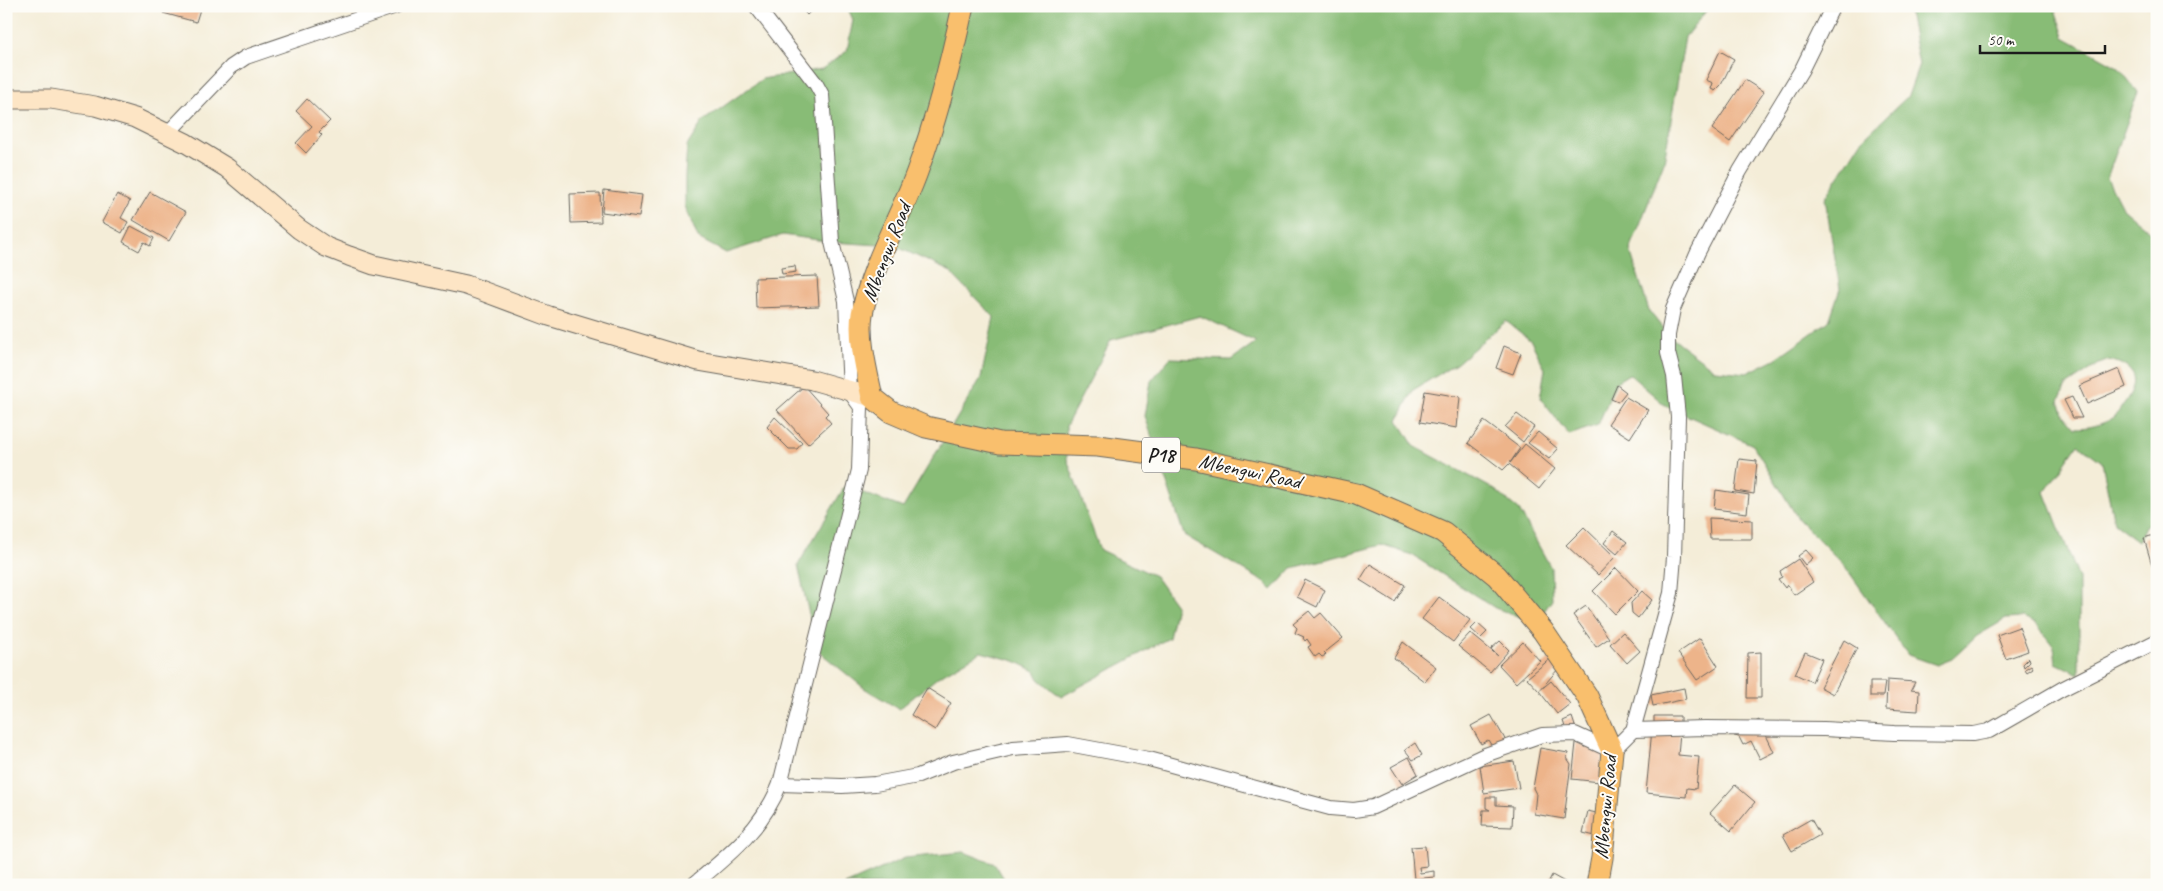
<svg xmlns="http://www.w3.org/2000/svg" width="2163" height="891" viewBox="0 0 2163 891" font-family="Caveat,sans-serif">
<rect width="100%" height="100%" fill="#fdfcf7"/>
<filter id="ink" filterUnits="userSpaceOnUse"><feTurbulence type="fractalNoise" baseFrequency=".02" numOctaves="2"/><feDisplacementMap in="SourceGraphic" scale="10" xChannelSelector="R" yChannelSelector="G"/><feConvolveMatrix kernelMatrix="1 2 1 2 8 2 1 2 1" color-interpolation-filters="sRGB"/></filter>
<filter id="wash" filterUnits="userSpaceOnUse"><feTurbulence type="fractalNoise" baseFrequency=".0096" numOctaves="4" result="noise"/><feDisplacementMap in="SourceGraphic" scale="20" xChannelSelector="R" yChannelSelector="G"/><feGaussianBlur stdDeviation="1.12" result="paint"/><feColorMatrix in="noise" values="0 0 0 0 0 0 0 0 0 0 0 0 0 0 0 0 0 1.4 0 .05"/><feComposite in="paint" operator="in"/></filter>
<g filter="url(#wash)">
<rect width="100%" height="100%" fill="#f4edd8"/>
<g fill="#88bc76" stroke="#526c49" fill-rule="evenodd">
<path d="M847,6H1710L1685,37L1664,162L1630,250L1649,311L1668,335L1715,370L1747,373L1775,359L1829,321L1840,289L1825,198L1861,141L1908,96L1919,65L1908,6H2054L2064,37L2118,67L2138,92L2107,178L2123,209L2157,237V518L2145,526L2138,541L2114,523L2102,462L2078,444L2045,492L2079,579V674L2056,663L2054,647L2036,624L2022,618L2006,619L1977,636L1952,659L1937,665L1908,655L1844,565L1799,520L1753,445L1666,406L1629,374L1616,382L1598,425L1569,435L1540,398L1545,369L1531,341L1506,321L1456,364L1413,390L1398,420L1414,446L1495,490L1519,510L1551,568L1552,600L1542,614L1526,619L1495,608L1412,555L1382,545L1292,568L1272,590L1264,582L1184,535L1145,416L1151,381L1170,358L1231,360L1256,342L1200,316L1111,340L1066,426L1067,459L1100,550L1155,576L1176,605L1169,638L1061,697L1039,679L1035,671L1015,661L981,652L938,677L899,709L864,688L817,650L798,565L845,486L903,508L981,378L994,317L949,271L895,246L832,242L783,235L726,253L698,238L685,206V176L687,146L703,121L762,79L822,69L847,51L853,20ZM2109,360C2139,367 2139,384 2123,405C2120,409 2117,415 2113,418C2102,425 2087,428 2075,428L2063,414L2059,401L2066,386L2099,364Z"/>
<path d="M964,852L995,864L1008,885H845L905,858Z"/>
</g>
<g id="blocks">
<g fill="#edb48a">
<path d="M165,6H201L196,22L163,13Z"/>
<path d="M799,6H816L807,15Z"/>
<path d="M1720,51L1734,59L1721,85L1715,91L1711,89L1713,83L1706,80Z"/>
<path d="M1745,80L1764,92L1730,142L1712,129Z"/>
<path d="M307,99L330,121L319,132L322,135L306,153L296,143L312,126L296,111Z"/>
<path d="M604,190L642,195L639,217L602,212Z"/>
<path d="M150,192L186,212L169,241L133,220Z"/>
<path d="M600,193L601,222L571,223L570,194Z"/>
<path d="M117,194L130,201L121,218L128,222L122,233L102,222Z"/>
<path d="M131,226L154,238L150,246L144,242L139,251L123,242Z"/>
<path d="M795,266L796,272L782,274L781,268Z"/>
<path d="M817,276L819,306L756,308L755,278Z"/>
<path d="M1504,346L1521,353L1513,374L1496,368Z"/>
<path d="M2119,369L2126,387L2087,404L2079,386Z"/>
<path d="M1617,385L1626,392L1618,402L1611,399Z"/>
<path d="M804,386L828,413L825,416L831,423L808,444L777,410Z"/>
<path d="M1425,391L1460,397L1457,428L1420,422Z"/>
<path d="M1626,397L1648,410L1630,438L1608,424Z"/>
<path d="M2072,397L2082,418H2073L2064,400Z"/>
<path d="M1517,414L1534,427L1523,442L1505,427Z"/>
<path d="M775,417L802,443L797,449H789L767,427Z"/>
<path d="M1484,421L1520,448L1510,463L1525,444L1555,469L1539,489L1509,464L1503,470L1468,443Z"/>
<path d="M1538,432L1558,449L1549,459L1528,443Z"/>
<path d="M1739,459L1757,461L1754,494L1735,491Z"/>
<path d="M1716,490L1749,495L1747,513L1714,509Z"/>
<path d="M1709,518L1752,520V539H1710Z"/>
<path d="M1584,527L1615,557L1598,575L1566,545Z"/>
<path d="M1613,531L1627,542L1617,554L1604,543Z"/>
<path d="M2157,534V579H2156L2144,538Z"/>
<path d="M1806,550L1813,558L1805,565L1798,556Z"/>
<path d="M1798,559L1813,582L1794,595L1787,585L1785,588L1778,579L1782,577L1780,571Z"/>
<path d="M1370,564L1405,585L1395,602L1360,580Z"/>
<path d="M1616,568L1638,591L1615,614L1593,591Z"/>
<path d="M1305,580L1325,590L1317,607L1297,597Z"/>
<path d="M1642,591L1652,600L1638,618L1632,613L1631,603Z"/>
<path d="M1439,597L1470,620L1453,642L1422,619Z"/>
<path d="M1586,606L1609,638L1596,647L1573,615Z"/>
<path d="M1309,611L1315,618L1321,613L1343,638L1324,653L1326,655L1322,657L1319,654L1315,657L1308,647L1311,645L1307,639L1305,641L1303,638L1304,637L1295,633L1297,628L1293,624Z"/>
<path d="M1477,623L1487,632L1481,638L1471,629Z"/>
<path d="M2019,627L2028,651L2006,659L1997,635Z"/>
<path d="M1623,632L1640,651L1627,663L1610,644Z"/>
<path d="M1470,633L1498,656L1491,649L1500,641L1509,650L1490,672L1458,646Z"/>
<path d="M1700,638L1718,666L1697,680L1678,653Z"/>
<path d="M1844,640L1857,648L1833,694L1820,687Z"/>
<path d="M1403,642L1436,667L1425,682L1394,658Z"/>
<path d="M1523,642L1540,661L1516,683L1499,665Z"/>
<path d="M1761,652V698H1747L1748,653Z"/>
<path d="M1805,652L1822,659L1812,682L1795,674Z"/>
<path d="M1551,658L1559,668L1539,691L1527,678Z"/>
<path d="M2029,658L2030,661L2024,667L2023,664Z"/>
<path d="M2031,665L2033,668L2027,672L2025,669Z"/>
<path d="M1887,680L1915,682L1911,690L1919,691L1918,711L1886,709Z"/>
<path d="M1551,681L1570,704L1557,714L1539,691Z"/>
<path d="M1870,682H1885L1883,696H1870Z"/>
<path d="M927,688L951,703L935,730L911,715Z"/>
<path d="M1684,688L1686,699L1653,706L1651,695Z"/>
<path d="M1491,715L1506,741L1493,748L1488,740L1481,744L1471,726Z"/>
<path d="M1654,716H1680V725L1654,726Z"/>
<path d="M1572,717L1575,726L1566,730L1563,721Z"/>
<path d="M1759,720L1774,752L1760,759L1751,741L1743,745L1739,737L1734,736L1733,733Z"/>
<path d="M1652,729L1680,732L1678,755L1699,757L1696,789L1687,788L1686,797L1646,793Z"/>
<path d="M1415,743L1422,755L1413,760L1405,750Z"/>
<path d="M1576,743L1604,746L1600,782L1572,779Z"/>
<path d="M1540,748L1568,753L1567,758L1571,764L1564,819L1534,814L1536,794L1533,788Z"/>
<path d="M1409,757L1418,774L1402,784L1391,767Z"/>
<path d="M1514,761L1519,788L1484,793L1480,766Z"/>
<path d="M1735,785L1755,802L1731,831L1710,813Z"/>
<path d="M1486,797H1496V805L1513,806L1512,827L1482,826L1483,810H1490L1486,808Z"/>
<path d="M1588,811L1604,815L1599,837L1583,833Z"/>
<path d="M1811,819L1820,835L1792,851L1783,835Z"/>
<path d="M1425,846L1427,866L1419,867L1420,873L1434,871V877L1414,879L1411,847Z"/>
<path d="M1552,875L1570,885H1547Z"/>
</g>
</g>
</g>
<g filter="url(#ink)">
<use href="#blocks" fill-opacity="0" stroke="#68655e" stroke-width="1"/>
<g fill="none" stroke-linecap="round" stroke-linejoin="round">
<g stroke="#68655e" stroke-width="16">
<g id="street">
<path d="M167,134L231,67L246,57L396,6"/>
<path d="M1633,730L1705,728L1824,729L1894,733L1973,734L1989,731L2062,689L2157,641"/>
<path d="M780,784L842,786L875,784L918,776L953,762L1013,748L1068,744L1149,759L1330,808L1354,810L1373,807L1485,755L1542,735L1575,734L1612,751L1633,730L1671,593L1674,557L1678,417L1674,376L1668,353V335L1673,309L1698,252L1740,171L1802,69L1833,6"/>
<path d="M693,885C729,855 762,829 780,784L859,470L861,407L850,392L846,301L832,242L822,95L816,84L756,6"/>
</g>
</g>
<g stroke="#68655e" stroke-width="21">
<path id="secondary" d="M6,99H51L95,106L135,118L186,143L227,168L299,229L326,247L349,256L374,265L466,285L549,316L698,361L812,380L872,397"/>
</g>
<g stroke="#68655e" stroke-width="23">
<path id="primary" d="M963,6C951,62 937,118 917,172C900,219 872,263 862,314C858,338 867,373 872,397L891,412L926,427L1000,443L1098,446L1196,459L1356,494L1443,532L1497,576L1543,631L1587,696L1612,751L1602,858L1597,885"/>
</g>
<use href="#street" stroke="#fff" stroke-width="14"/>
<use href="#secondary" stroke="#fde5c5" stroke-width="19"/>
<use href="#primary" stroke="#f9bf6d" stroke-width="21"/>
</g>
</g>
<g text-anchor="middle" stroke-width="4" stroke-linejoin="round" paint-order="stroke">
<rect fill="#fdfcf7" stroke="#605f5e" stroke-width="1" x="1142" y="437.5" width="38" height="35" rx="4"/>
<g font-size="20" font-weight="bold" fill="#1c1c1c">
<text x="1161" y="462">P18</text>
</g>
<g font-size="21" fill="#1c1c1c" stroke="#fdfcf7">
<text transform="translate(886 252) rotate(-69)" y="7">Mbengwi Road</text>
<text transform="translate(1250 471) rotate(12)" y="7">Mbengwi Road</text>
<text transform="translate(1605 807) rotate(-85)" y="7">Mbengwi Road</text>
</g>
</g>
<rect width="2163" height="891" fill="none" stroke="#fdfcf7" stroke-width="25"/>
<path d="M1980 45v8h125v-8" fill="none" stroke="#1c1c1c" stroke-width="2.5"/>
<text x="1988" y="45" font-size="15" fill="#1c1c1c" stroke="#fdfcf7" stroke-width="4" paint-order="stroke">50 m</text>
</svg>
